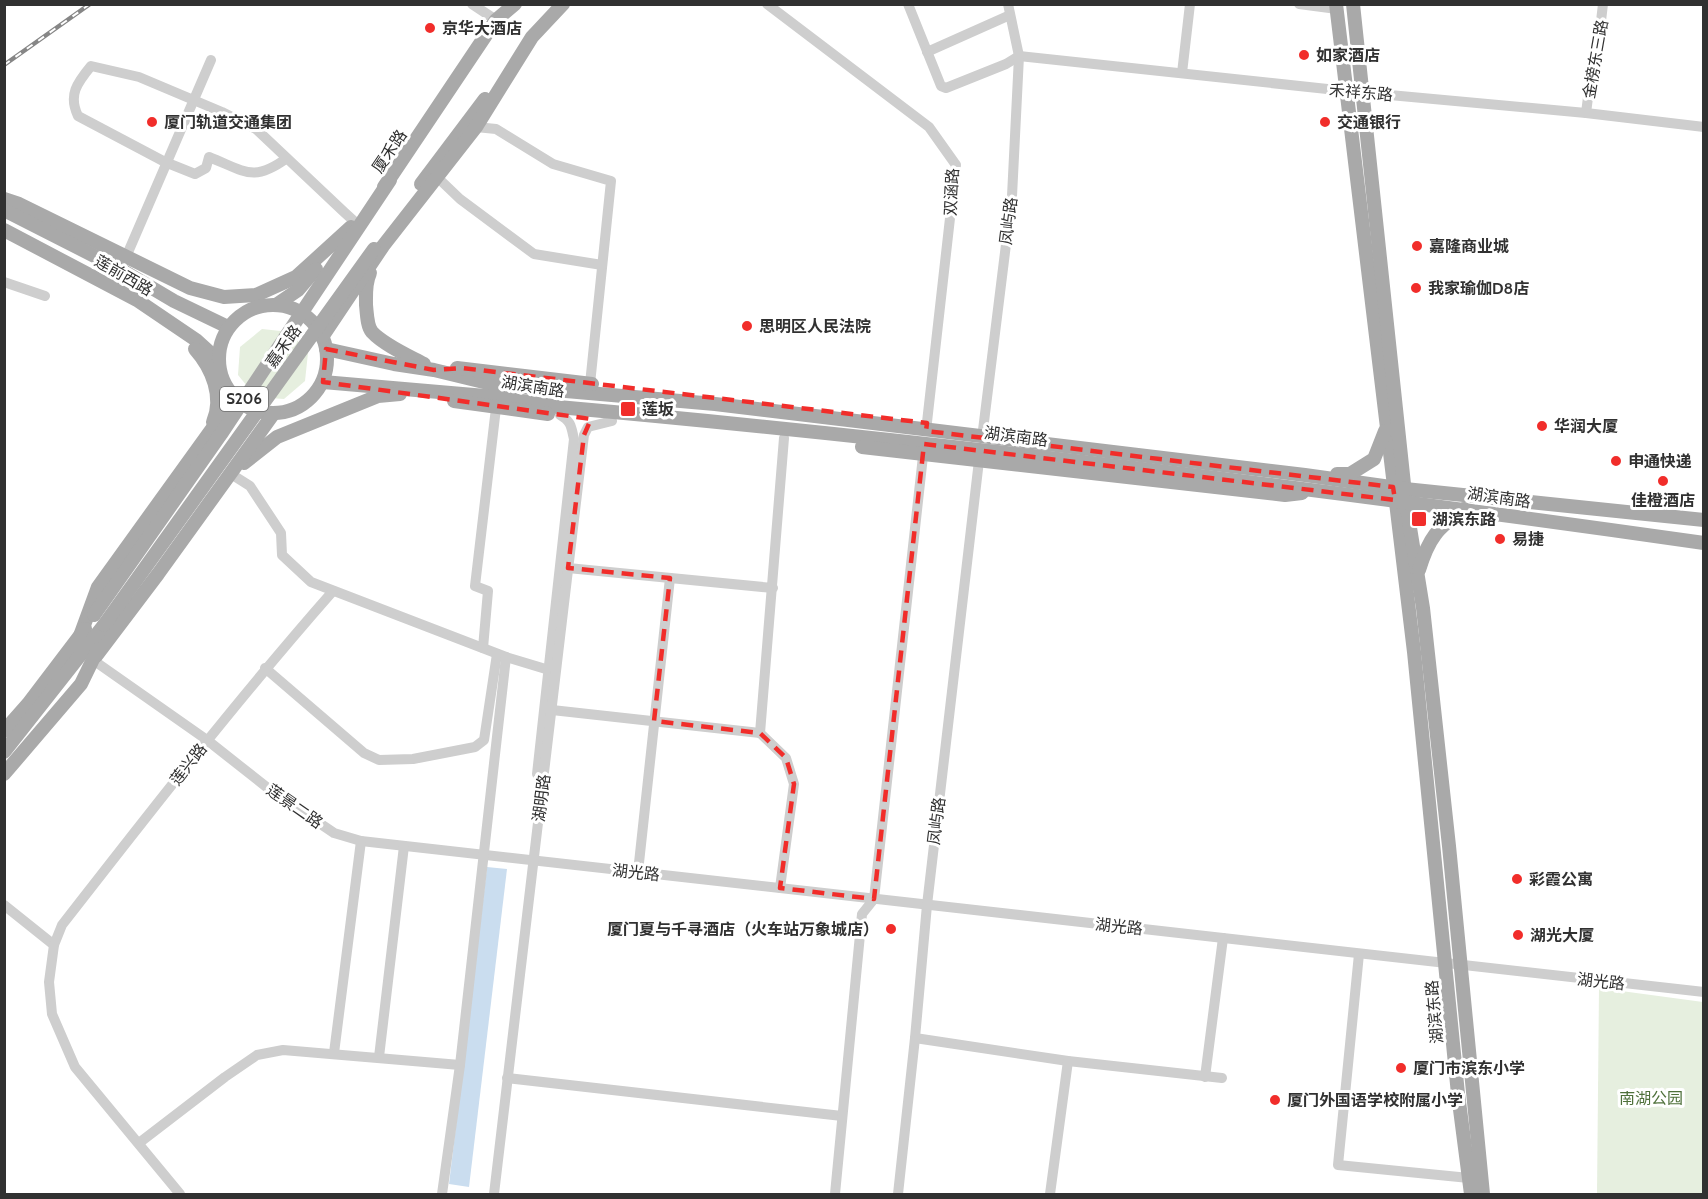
<svg xmlns="http://www.w3.org/2000/svg" width="1708" height="1199" viewBox="0 0 1708 1199" font-family="Cabin,'Noto Sans SC',sans-serif">
<rect width="100%" height="100%" fill="#fff"/>
<g fill="#e6efdf">
<path d="M262,329L290,332L308,353L305,381L284,399L256,397L238,375L240,347Z"/>
<path d="M1599,988L1703,1002V1194H1597Z"/>
</g>
<path fill="#caddef" d="M487,867L507,869L469,1187L449,1184Z"/>
<g fill="none" stroke-linecap="round" stroke-linejoin="round">
<g stroke="#cecece" stroke-width="10">
<path d="M472,4L496,20"/>
<path d="M767,4L929,127L956,165L926,431"/>
<path d="M908,4L941,86L946,88L1006,64L1019,56L1346,91L1586,113L1704,127"/>
<path d="M1299,4L1337,9"/>
<path d="M927,52L1010,15"/>
<path d="M1182,73L1190,4"/>
<path d="M1586,113L1595,43L1599,38L1603,4"/>
<path d="M476,127L496,129L553,164L611,181L590,384"/>
<path d="M287,158C253,183 245,171 209,157L206,168L195,174L165,162L78,116C68,95 77,83 91,66L139,77L222,112L256,129L344,212L355,222"/>
<path d="M437,177L460,199L534,254L602,265"/>
<path d="M123,264L211,60"/>
<path d="M4,282L45,296"/>
<path d="M982,438L1012,196L1019,56L1008,4"/>
<path d="M231,474L250,486L281,533L282,555L311,582L506,657L549,670"/>
<path d="M568,568L773,588"/>
<path d="M483,648L488,591L475,586L496,408"/>
<path d="M93,660L207,740L269,789L334,833L361,841L1704,992"/>
<path d="M265,668L364,753L379,760L413,759L475,747L484,740L497,654"/>
<path d="M552,710L760,733"/>
<path d="M537,774L574,439C571,427 572,422 560,415"/>
<path d="M638,872L670,578"/>
<path d="M780,888L794,784L786,758L760,733L784,438"/>
<path d="M4,905L54,945"/>
<path d="M1359,954L1338,1165L1469,1178"/>
<path d="M915,1038L1068,1061L1222,1078"/>
<path d="M334,1053L361,841"/>
<path d="M379,1057L404,846"/>
<path d="M1205,1077L1223,938"/>
<path d="M507,1078L842,1116"/>
<path d="M139,1143L225,1077L257,1055L283,1050L460,1065"/>
<path d="M180,1194L75,1067L52,1014L49,982L54,945L62,925C150,812 238,699 333,591"/>
<path d="M442,1194L460,1065L506,657"/>
<path d="M494,1194L584,435L588,427L612,421"/>
<path d="M835,1194L862,914L874,899L924,447"/>
<path d="M898,1194L915,1038L927,905L980,452"/>
<path d="M1050,1194L1068,1061"/>
</g>
<g stroke="#a9a9a9" stroke-width="14">
<path d="M1336,4L1414,652L1458,1094L1471,1194"/>
<path d="M1353,4L1406,503L1423,608L1449,846L1483,1194"/>
<path d="M421,184L485,99"/>
<path d="M384,187L496,20L515,4"/>
<path d="M4,199L19,204L190,288L224,297L256,295L296,277L351,227"/>
<path d="M4,210L120,269L174,301L228,327"/>
<path d="M4,230L137,300L196,340L219,361"/>
<path d="M370,273C365,283 366,294 366,305C367,314 367,326 372,332C384,345 409,356 424,364"/>
<path d="M276,305L298,290L316,269"/>
<circle cx="273" cy="359" r="54"/>
<path d="M322,337L383,246L476,127L532,37L563,4"/>
<path d="M195,349C212,368 224,397 213,422"/>
<path d="M326,349L394,364L434,370L496,385L715,404L1305,475L1405,489L1704,520"/>
<path d="M457,368L592,384"/>
<path d="M323,382L497,397L558,407C941,441 1323,489 1704,543"/>
<path d="M454,401L548,414"/>
<path d="M862,447L1285,495L1302,493"/>
<path d="M244,463L277,437L378,396L400,394"/>
<path d="M1337,474H1350L1374,459L1385,431"/>
<path d="M1419,570C1429,537 1437,529 1464,509"/>
<path d="M80,636L98,587L235,397"/>
<path d="M96,656L158,574L274,413"/>
<path d="M4,731L28,704L85,629"/>
<path d="M4,752L104,625"/>
<path d="M4,774L81,684L98,649"/>
</g>
<g stroke="#868686" stroke-width="4.5">
<path id="rail" d="M4,65L90,4"/>
</g>
<use href="#rail" stroke="#fff" stroke-width="2" stroke-dasharray="7" stroke-linecap="butt"/>
<g stroke="#a9a9a9" stroke-width="14">
<path d="M94,615L221,434L390,180"/>
<path d="M104,625L374,249"/>
</g>
</g>
<path fill="none" stroke="#f12d2a" stroke-width="4.5" stroke-dasharray="12 8" stroke-linejoin="round" d="M326,349L434,370L462,368L927,423L926,431L1393,487L1395,500L924,444L874,899L780,888L794,784L786,758L760,733L654,721L670,578L568,568L584,435L591,419L323,382Z"/>
<g fill="#f12d2a" stroke="#fff" stroke-width="2">
<circle cx="430" cy="28" r="6"/>
<circle cx="1304" cy="55" r="6"/>
<circle cx="152" cy="122" r="6"/>
<circle cx="1325" cy="122" r="6"/>
<circle cx="1417" cy="246" r="6"/>
<circle cx="1416" cy="288" r="6"/>
<circle cx="747" cy="326" r="6"/>
<rect x="620" y="401" width="16" height="16" rx="3"/>
<circle cx="1542" cy="426" r="6"/>
<circle cx="1616" cy="461" r="6"/>
<circle cx="1663" cy="481" r="6"/>
<rect x="1411" y="511" width="16" height="16" rx="3"/>
<circle cx="1500" cy="539" r="6"/>
<circle cx="1517" cy="879" r="6"/>
<circle cx="891" cy="929" r="6"/>
<circle cx="1518" cy="935" r="6"/>
<circle cx="1401" cy="1068" r="6"/>
<circle cx="1275" cy="1100" r="6"/>
</g>
<g text-anchor="middle" stroke-width="6" stroke-linejoin="round" paint-order="stroke">
<rect fill="#fff" stroke="#6f6f6f" stroke-width="1.5" x="220" y="387" width="48" height="24" rx="4.5"/>
<g font-size="15" font-weight="bold" fill="#313131">
<text x="244" y="404">S206</text>
</g>
<g font-size="16" font-weight="bold" fill="#313131" stroke="#fff" text-anchor="start">
<text x="442" y="34">京华大酒店</text>
<text x="1316" y="61">如家酒店</text>
<text x="164" y="128">厦门轨道交通集团</text>
<text x="1337" y="128">交通银行</text>
<text x="1429" y="252">嘉隆商业城</text>
<text x="1428" y="294">我家瑜伽D8店</text>
<text x="759" y="332">思明区人民法院</text>
<text x="642" y="415">莲坂</text>
<text x="1554" y="432">华润大厦</text>
<text x="1628" y="467">申通快递</text>
<text x="1663" y="506" text-anchor="middle">佳橙酒店</text>
<text x="1432" y="525">湖滨东路</text>
<text x="1512" y="545">易捷</text>
<text x="1529" y="885">彩霞公寓</text>
<text x="879" y="935" text-anchor="end">厦门夏与千寻酒店（火车站万象城店）</text>
<text x="1530" y="941">湖光大厦</text>
<text x="1413" y="1074">厦门市滨东小学</text>
<text x="1287" y="1106">厦门外国语学校附属小学</text>
</g>
<g font-size="16" fill="#313131" stroke="#fff">
<text transform="translate(1595 59) rotate(-80)" y="6">金榜东三路</text>
<text transform="translate(1361 92) rotate(5)" y="6">禾祥东路</text>
<text transform="translate(389 151) rotate(-56)" y="6">厦禾路</text>
<text transform="translate(951 192) rotate(-87)" y="6">双涵路</text>
<text transform="translate(1008 221) rotate(-83)" y="6">凤屿路</text>
<text transform="translate(124 275) rotate(30)" y="6">莲前西路</text>
<text transform="translate(283 346) rotate(-54)" y="6">嘉禾路</text>
<text transform="translate(533 386) rotate(9)" y="6">湖滨南路</text>
<text transform="translate(1016 436) rotate(7)" y="6">湖滨南路</text>
<text transform="translate(1499 497) rotate(8)" y="6">湖滨南路</text>
<text transform="translate(188 764) rotate(-52)" y="6">莲兴路</text>
<text transform="translate(541 798) rotate(-83)" y="6">湖明路</text>
<text transform="translate(295 806) rotate(35)" y="6">莲景二路</text>
<text transform="translate(936 821) rotate(-83)" y="6">凤屿路</text>
<text transform="translate(636 872) rotate(6)" y="6">湖光路</text>
<text transform="translate(1119 926) rotate(6)" y="6">湖光路</text>
<text transform="translate(1601 981) rotate(6)" y="6">湖光路</text>
<text transform="translate(1434 1012) rotate(-95)" y="6">湖滨东路</text>
</g>
<g font-size="16" fill="#4f713b" stroke="#fff">
<text x="1651" y="1104">南湖公园</text>
</g>
</g>
<rect width="1708" height="1199" fill="none" stroke="#313131" stroke-width="12"/>
</svg>
